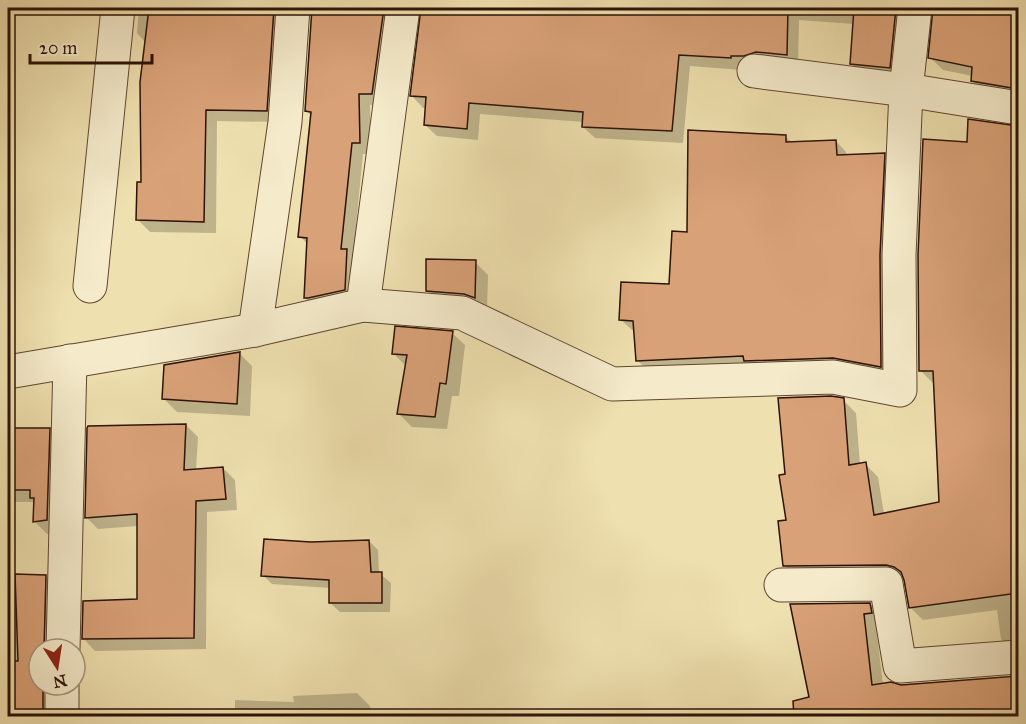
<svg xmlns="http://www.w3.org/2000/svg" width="1026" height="724" viewBox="0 0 1026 724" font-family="'IM FELL Great Primer',serif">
<rect width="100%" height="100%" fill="#efe0af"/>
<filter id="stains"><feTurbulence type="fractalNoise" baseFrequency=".00333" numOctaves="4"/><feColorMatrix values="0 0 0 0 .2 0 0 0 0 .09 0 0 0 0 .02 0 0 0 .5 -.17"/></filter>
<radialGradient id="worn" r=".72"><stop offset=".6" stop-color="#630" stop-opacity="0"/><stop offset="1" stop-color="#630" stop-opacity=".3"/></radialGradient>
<g fill="#0003">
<path d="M139,8H291L278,122L217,121L216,233L150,232L138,220L142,183L146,43L137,33Z"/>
<path d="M313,8H401L384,106L370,105L371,154H363L353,257L359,262L356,301L317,309L305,298L308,245L300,236L312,116L306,111Z"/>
<path d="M423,8H904L901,79L864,75L852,64L854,24L799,20L798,66L742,70L690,66L683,143L595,138L583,127L584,122L480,114L478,140L437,136L425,125L427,108H423L412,96Z"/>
<path d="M934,8H1018V99L986,94L973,81V76L943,70L930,57Z"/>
<path d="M1015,128H1018V652H1014L1001,639L997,610L923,620L910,607L905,579L798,578L785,566L788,522L787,476L843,400L856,413L860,465L865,464L878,477L884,514L940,503L935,383H933L920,370L968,144Z"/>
<path d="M786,137L792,143L836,141L846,152V156L884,155L894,165L891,377L648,371L638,361L635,330H632L621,320L671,285L688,233Z"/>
<path d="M475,262L488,275L487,310L440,304L427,291Z"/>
<path d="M452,333L465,345L459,396H452L447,429L412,427L399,414L406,366L393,353Z"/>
<path d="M239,353L252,366L250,416L177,412L164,399Z"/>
<path d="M186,425L198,437L196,470L223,468L235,480L237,510L207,512L206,649L95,651L84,639L139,601L138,526L98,529L86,517Z"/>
<path d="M8,430H49L62,443L60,533L47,534L34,521L35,502H8Z"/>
<path d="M369,541L378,550L379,573L391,583L390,612H340L330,603V588L272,584L263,575L311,544Z"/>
<path d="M8,576H45L58,588L56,649H39V685H61L55,716H8Z"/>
<path d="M870,604L883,617L884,625L876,626L883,685L901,686L1018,677V716H813L792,605Z"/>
<path d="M357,693L370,706L371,716H235V700L294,702L293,696Z"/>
</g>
<g fill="#d9a178" stroke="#2d1206" stroke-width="1.5">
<path d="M149,8H274L267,111L206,110L204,222L136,220L137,182H141L140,82Z"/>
<path d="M312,8H384L372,94H359L360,143H352L341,249H347L345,290L308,298H304L307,238L298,237L311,112L305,111Z"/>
<path d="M421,8H788L787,55L756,52L744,56H731V58L679,55L672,131L582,127L583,112L469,103L467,129L424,125L426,97L410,96Z"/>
<path d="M854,8H896L890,68L850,64Z"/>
<path d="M933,8H1018V89L971,81L972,67L928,58Z"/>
<path d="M968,119L1018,126V593L909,608L904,580L901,572L894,567L886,565L783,566L778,521L786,520L779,475L785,474L778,398L831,396L844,398L849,465L866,462L874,515L939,502L933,371H919L918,255L923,139L967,142Z"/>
<path d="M688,130L786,135V142L836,140L837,155L885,153L880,255L881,367L833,358L744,361L743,356L636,361L633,321L619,320L621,282L669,284L672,231L687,232Z"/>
<path d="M426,259L476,260L475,298L464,294L426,291Z"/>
<path d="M395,326L453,331L446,384L440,383L435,417L397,414L407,355L392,354Z"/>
<path d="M240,352L237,404L162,399L164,365Z"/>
<path d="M186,424L184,470L223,467L226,499L196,501L194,638L82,639L83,601L137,599V514L85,518L87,428L88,426Z"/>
<path d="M8,428H50L47,520L33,522L34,498H30V490H8Z"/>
<path d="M264,539L311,542L369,540L371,572H382V603H329V580L261,576Z"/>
<path d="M15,574L46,575L44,649H39V685H43V717H8V661H18Z"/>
<path d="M870,603L872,613L864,614L872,685L891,682L901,685L1018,676V717H794L793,701L809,697L790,604Z"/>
</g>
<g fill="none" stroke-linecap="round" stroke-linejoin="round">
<g stroke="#5e4630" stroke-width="35">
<g id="minor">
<path d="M754,71L906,90L1018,108"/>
<path d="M90,286L118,8"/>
<path d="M363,305L462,313L612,384L833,377L900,390L899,255L906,90L915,8"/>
<path d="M255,330L285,122L293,8"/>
<path d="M8,372L255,330L363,305L403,8"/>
<path d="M781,585L886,584L900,666L1018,657"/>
<path d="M63,649L70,361"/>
<path d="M62,716V685"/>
</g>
</g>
<use href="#minor" stroke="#f5ebcb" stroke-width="33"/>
</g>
<rect width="1026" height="724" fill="none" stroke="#efe0af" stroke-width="30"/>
<rect x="9" y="9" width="1008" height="706" fill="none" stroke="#2d1206" stroke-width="3"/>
<rect x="15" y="15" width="996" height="694" fill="none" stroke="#2d1206" stroke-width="1.5"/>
<g transform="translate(57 667) rotate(168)"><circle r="28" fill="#f5ebcb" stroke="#a5947c" stroke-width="1.5"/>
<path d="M0-4.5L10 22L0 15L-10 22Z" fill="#8f2418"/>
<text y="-9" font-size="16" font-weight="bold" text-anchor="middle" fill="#2d1206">N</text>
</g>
<path d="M30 54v9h122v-9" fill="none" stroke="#2d1206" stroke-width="3"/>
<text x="39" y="54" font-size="18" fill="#2d1206" stroke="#f5ebcb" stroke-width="4.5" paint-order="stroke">20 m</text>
<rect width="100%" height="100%" filter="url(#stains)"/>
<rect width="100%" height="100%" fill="url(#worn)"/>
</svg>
